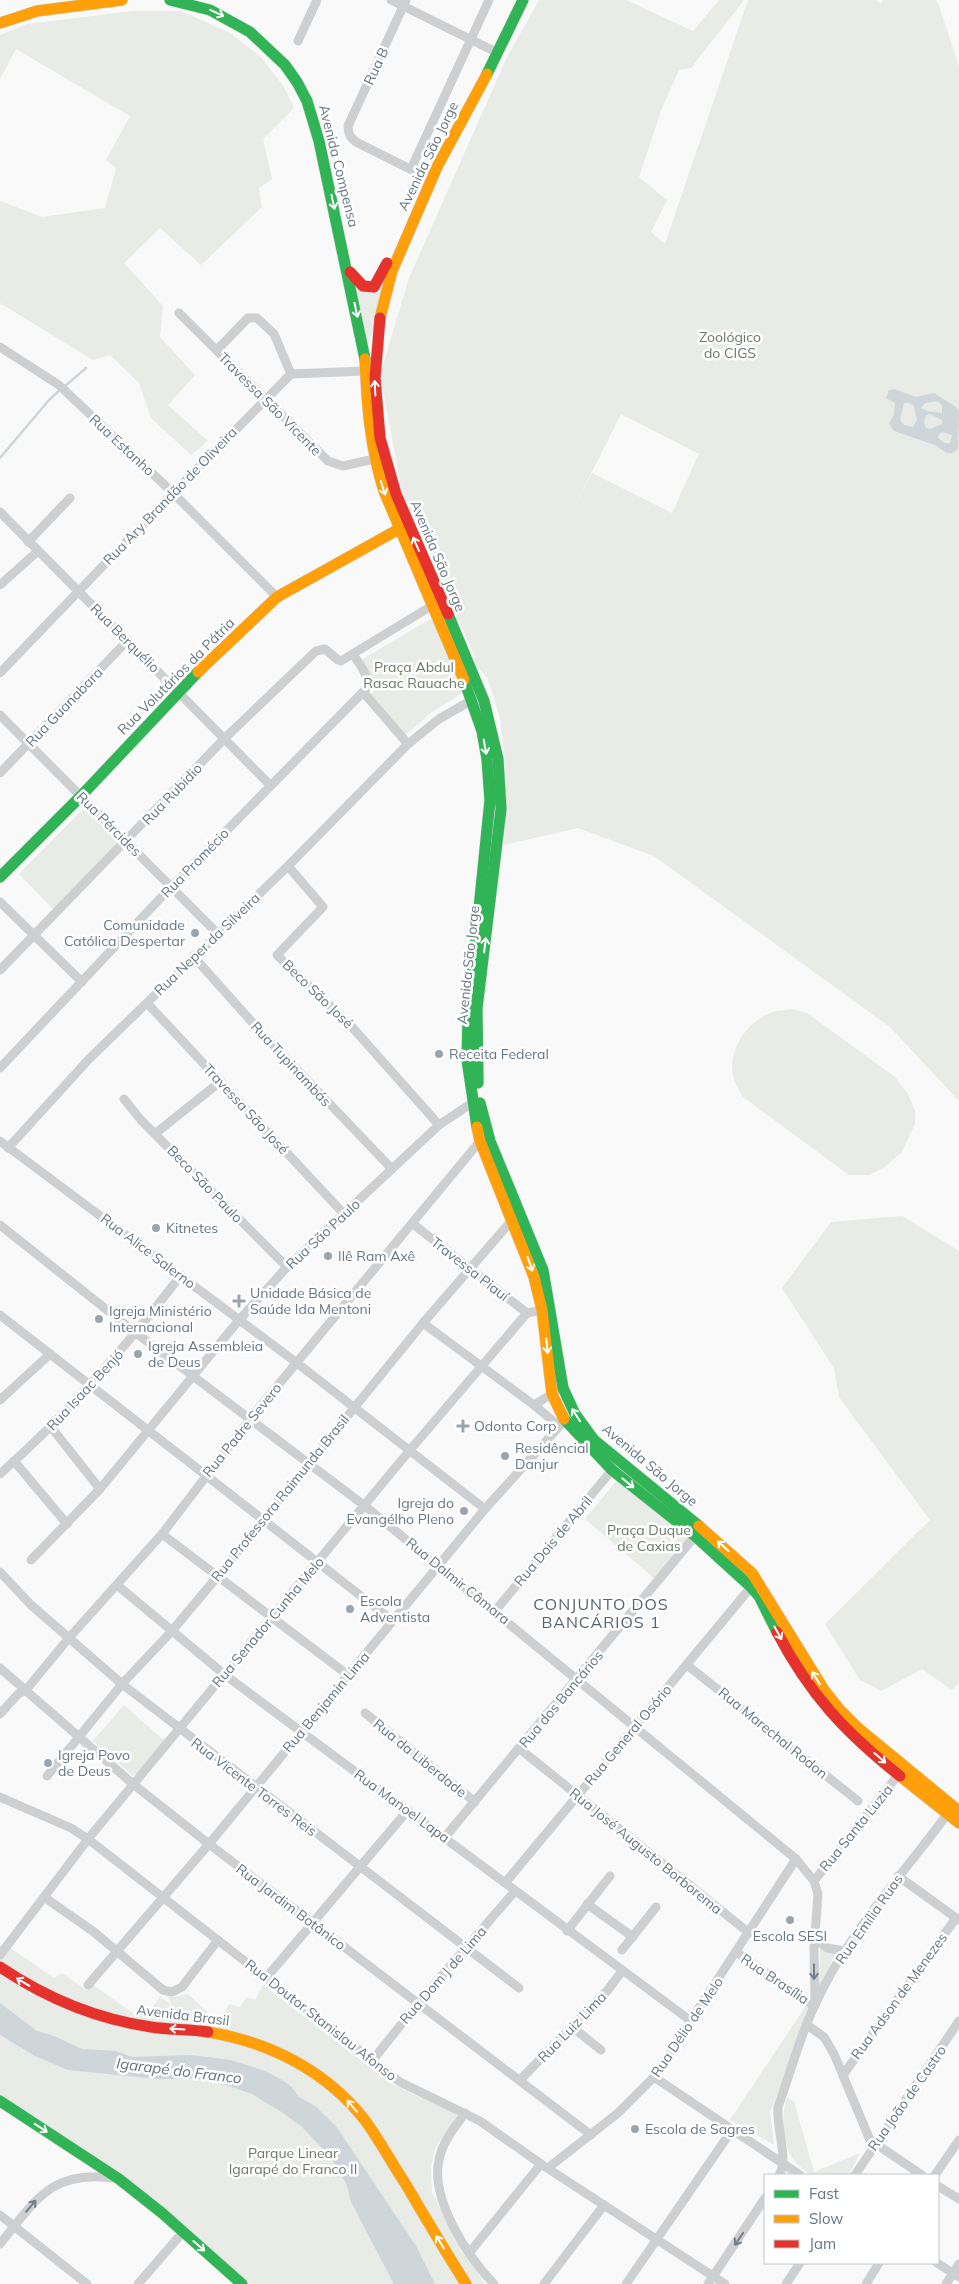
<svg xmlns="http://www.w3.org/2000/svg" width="959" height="2284" viewBox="0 0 959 2284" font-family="Mulish,sans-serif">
<rect width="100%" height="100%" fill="#f9f9f9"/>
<g fill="#e8ebe6" fill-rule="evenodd">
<path d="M539,0H626L693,31L719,0H744L691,68L679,70L662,108L639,177L667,200L651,232L665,244L748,0H876L881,4L883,0H936L938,3L959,66V1101L890,1027L654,856L578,828L504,845L506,768L500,718L488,679L473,662L475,657L402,491L380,375L409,278L507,57ZM621,414L699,454L672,513L592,473L570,515Z"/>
<path d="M133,11H181L230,33L261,57L284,87L294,108L263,139L272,179L259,188L262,207L201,265L160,228L124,263L163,306L160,337L195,375L168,405L208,441L191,455L151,418L139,383L110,355L93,360L0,303V201L42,217L105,208L116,168L106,160L130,116L16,49L0,79V35L27,24Z"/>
<path d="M391,264L368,347L355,284L364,291Z"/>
<path d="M434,617L463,693L432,712L404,736L367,698L377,688L361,660Z"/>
<path d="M84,808L121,845L55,911L19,874Z"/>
<path d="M792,1009L807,1013L895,1077L908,1094L915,1111V1124L901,1153L885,1167L869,1175H849L743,1097C740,1091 736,1086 734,1080C726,1052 746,1021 773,1012C779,1010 786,1010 792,1009Z"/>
<path d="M902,1216L959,1251V1683L952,1690L922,1669L881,1691L860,1680L825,1624L930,1520L839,1397L834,1368L782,1288L831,1222Z"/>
<path d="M618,1479L691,1537L655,1579L585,1519Z"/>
<path d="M124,1705L167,1743L133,1776L93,1741Z"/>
<path d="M0,1945L12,1949L54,1978L62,1973L86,1990L92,1984L134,2014L147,2015L160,1997L172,2005L167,1996L173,1997L188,1994L211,2015L220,2019L229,2004L240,2007L247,1997L255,2000L263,1985L390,2083L417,2096L431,2100L456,2113L457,2116L435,2148L431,2167L432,2192L449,2226L485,2284H250L202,2242L0,2095Z"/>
<path d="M820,1947L835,1954L770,2112L774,2145L730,2120L819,1986Z"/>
<path d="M787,2097L794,2102L814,2172L860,2153L849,2175C837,2175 824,2177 813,2175C809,2175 806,2172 803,2169C781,2153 780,2121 787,2097Z"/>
</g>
<g fill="#ced6d9" fill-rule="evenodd">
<path d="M894,389L916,397L934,393L956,407L959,411L958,449L952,453H947L935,445L894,431L889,423L894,415L895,403L886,398L889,390ZM937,401L942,405V413L927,411L921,408L925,403ZM910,403L914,406L917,420L913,427L904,425L900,420L904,403ZM930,414L942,420V424L930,429L926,428L924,422L926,415ZM942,432L952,435L950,443H945L938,438L939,434Z"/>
<path d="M0,2003L37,2031L54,2036L82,2049L116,2051L132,2057L191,2055L231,2060L265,2071L282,2080L292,2087L299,2097L315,2106L336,2126L416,2246L435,2284H394L351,2202L347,2185L333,2162L320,2146L302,2127L283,2113L252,2094L214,2081L199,2079H158L68,2070L35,2056L0,2035Z"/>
</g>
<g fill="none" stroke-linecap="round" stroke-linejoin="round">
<g stroke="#ced6d9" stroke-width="2.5">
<path d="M64,387L86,368"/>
<path d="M0,458L49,400L60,390"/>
</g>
<g stroke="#d5d6d7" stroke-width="12">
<g id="fast">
<path d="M170,0L210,10L250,32L285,65L297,82L307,101L319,141L365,359"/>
<path d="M487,74L523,0"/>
<path d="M448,614L484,701L498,759L501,809L477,1008L478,1083"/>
<path d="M464,680L482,731L487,759L490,800L468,1017L467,1060L477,1127"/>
<path d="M0,877L81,796L198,672"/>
<path d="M480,1103L490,1141L543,1270L563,1388L575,1414L594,1440L699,1526"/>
<path d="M564,1419L612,1470L695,1536L751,1587L759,1596L777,1632"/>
<path d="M0,2101L119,2179L162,2213L242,2284"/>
</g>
</g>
<g stroke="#d5d6d7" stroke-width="12">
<g id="slow">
<path d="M0,23L37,11L122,0"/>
<path d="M380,318L392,271L437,167L487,74"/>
<path d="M365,359C367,405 370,447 384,491L464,680"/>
<path d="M198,672L277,597L399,529"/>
<path d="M477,1127L480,1141L534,1277L542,1310L552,1394L564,1419"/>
<path d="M699,1526L752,1573L824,1690L839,1709L858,1728L959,1811"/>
<path d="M900,1776L959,1823"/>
<path d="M208,2032C269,2042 325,2070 364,2119C379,2139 391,2162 405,2183C425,2217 445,2251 466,2284"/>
</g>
</g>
<g stroke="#d5d6d7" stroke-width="12">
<g id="jam">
<path d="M350,272L363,286L374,287L387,263"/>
<path d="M380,318L375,378L380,438L396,494L448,614"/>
<path d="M777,1632C810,1695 845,1732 900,1776"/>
<path d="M0,1967C46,1998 96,2019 151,2027C170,2030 189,2029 208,2032"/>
</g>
</g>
<g stroke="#cecfd0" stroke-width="9">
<path d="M391,0L492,50"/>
<path d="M406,0L348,126C348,134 350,137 356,142L418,173"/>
<path d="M298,41L317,0"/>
<path d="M411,169L489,0"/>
<path d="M179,313L328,461L343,466L374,459"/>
<path d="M0,347L59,385L173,493L277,597"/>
<path d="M217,350L245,321L248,318H257L274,334L291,374"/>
<path d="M0,512L270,785"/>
<path d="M28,542L70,498"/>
<path d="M0,585L38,551"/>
<path d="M0,673L173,493L291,374L365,371"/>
<path d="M363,692L408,744"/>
<path d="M0,715L217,933"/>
<path d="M0,773L128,640"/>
<path d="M288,866L323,907L277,955L352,1027L439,1125"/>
<path d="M0,902L82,982"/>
<path d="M193,956L260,1031L392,1169"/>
<path d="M0,970L225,738L316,651L325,649L338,660L341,661L433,605"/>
<path d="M147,1003L344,1214"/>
<path d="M0,1068L171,887L366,689C371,677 359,664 353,654"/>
<path d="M124,1099L141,1120L287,1267"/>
<path d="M156,1133L221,1081"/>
<path d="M0,1141L297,1363L485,1509"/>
<path d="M8,1148L89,1059L288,866L408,744L439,719L472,700"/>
<path d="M413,1224L527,1313"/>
<path d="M0,1225L136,1333L365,1506L796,1859L814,1881L818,1894L814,1948L815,2005"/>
<path d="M0,1315L393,1621"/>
<path d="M423,1323L534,1405L555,1392"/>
<path d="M0,1400L50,1354"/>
<path d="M534,1405L559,1426"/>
<path d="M51,1427L100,1489"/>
<path d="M14,1461L67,1524"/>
<path d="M0,1474C68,1414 126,1347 181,1275"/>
<path d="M162,1534L348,1675"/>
<path d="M31,1560L100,1489L239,1320L287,1267L439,1125L472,1103"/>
<path d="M0,1572L31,1605L122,1684L519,1988"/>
<path d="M117,1585L225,1675L691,2021"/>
<path d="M495,1611L612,1470"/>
<path d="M687,1665L858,1801"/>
<path d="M0,1668L133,1784L209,1844L591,2135"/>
<path d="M365,1713L475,1802"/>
<path d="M0,1714L18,1694L26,1690L68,1639L162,1534L250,1419L480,1141"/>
<path d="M520,1749L749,1933"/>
<path d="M47,1776L122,1684L171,1632L217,1577L423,1323L513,1219"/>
<path d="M0,1797L71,1828L88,1839L400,2082L480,2121L541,2164L725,2284"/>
<path d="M445,1837L695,1536"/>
<path d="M898,1876L959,1920"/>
<path d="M814,1881L898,1775"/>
<path d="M505,1883L751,1587"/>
<path d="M44,1897L94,1932L163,1990L172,1992L182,1987L218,1940"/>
<path d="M587,1904L633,1937"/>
<path d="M567,1931L610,1876"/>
<path d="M815,1939L827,1948L845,1951"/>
<path d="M622,1950L656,1907"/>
<path d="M736,1952L814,2006"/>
<path d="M0,1955L88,1839L410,1450L527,1313L548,1309"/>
<path d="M266,1978L408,1810"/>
<path d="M88,1985L209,1844L485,1509L565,1420"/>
<path d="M807,2025L824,2037L834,2054L870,2140L922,2175"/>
<path d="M572,2027L601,2050"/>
<path d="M372,2061L419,2002L515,1891"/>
<path d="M843,2075L956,1918"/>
<path d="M654,2077L800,2175"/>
<path d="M520,2080L607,1991L622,1971"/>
<path d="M465,2113C455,2127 442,2142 439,2160C430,2199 468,2257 494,2284"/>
<path d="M548,2168L618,2113L654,2077L796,1859"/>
<path d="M779,2175C789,2159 776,2128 778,2107C790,2074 799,2039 814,2007C847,1933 904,1874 951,1809"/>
<path d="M855,2175L959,2021"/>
<path d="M935,2175L959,2140"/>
<path d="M938,2186L959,2199"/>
<path d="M0,2215L87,2284"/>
<path d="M0,2244C35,2201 51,2170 112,2178"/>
<path d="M470,2252L541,2164"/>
<path d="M937,2263L959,2277"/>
<path d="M138,2284L183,2232"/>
<path d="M544,2284L604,2205"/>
<path d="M626,2284L732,2130"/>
<path d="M708,2284L765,2198"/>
<path d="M786,2284L800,2263"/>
<path d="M866,2284L879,2263"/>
<path d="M946,2284L959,2264"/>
</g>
<use href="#fast" stroke="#30b455" stroke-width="11"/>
<use href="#slow" stroke="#ff9f0a" stroke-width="11"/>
<use href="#jam" stroke="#e5322d" stroke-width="11"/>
</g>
<defs><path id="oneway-shaft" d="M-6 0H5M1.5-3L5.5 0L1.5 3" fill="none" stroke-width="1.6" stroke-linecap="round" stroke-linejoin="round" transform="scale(1.25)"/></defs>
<g stroke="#fff">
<use href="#oneway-shaft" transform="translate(217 13) rotate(25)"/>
<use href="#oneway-shaft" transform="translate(333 202) rotate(78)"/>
<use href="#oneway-shaft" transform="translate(356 310) rotate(78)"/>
<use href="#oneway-shaft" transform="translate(375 388) rotate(-93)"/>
<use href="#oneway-shaft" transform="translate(383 488) rotate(72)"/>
<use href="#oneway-shaft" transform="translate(416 544) rotate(-114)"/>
<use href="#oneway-shaft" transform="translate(485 747) rotate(80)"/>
<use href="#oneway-shaft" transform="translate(485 945) rotate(-83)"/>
<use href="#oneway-shaft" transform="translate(530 1264) rotate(70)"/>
<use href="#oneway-shaft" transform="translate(547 1346) rotate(84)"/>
<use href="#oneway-shaft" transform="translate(576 1415) rotate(-123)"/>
<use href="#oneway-shaft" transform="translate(628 1483) rotate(39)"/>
<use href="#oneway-shaft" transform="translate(723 1546) rotate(-138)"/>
<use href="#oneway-shaft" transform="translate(778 1633) rotate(61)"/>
<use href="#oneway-shaft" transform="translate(816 1678) rotate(-122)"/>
<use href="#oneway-shaft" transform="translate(880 1758) rotate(41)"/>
<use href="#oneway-shaft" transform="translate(23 1982) rotate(-149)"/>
<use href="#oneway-shaft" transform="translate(177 2029) rotate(-176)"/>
<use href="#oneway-shaft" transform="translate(352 2106) rotate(-131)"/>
<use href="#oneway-shaft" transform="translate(41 2128) rotate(33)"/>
<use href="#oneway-shaft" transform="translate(440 2242) rotate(-121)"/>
<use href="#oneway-shaft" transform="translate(199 2246) rotate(41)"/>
</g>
<g stroke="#707f8b">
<use href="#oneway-shaft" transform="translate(814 1972) rotate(90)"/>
<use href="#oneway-shaft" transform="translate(31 2206) rotate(-50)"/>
<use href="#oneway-shaft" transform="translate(739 2239) rotate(124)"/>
</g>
<g fill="#99a4ac" stroke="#fff" stroke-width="2">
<circle cx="195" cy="933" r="5"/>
<circle cx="439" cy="1054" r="5"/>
<circle cx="156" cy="1228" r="5"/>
<circle cx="328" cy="1256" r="5"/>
<path d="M236.5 1293.5h5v5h5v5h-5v5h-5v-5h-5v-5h5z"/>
<circle cx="99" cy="1319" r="5"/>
<circle cx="138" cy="1354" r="5"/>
<path d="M460.5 1418.5h5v5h5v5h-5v5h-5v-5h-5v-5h5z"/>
<circle cx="505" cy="1456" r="5"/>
<circle cx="464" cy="1511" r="5"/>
<circle cx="350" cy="1609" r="5"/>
<circle cx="48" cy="1763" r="5"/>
<circle cx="790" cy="1920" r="5"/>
<circle cx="635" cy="2129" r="5"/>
</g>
<g text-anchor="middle" stroke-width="5" stroke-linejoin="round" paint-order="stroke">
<g font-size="14" fill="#657683" stroke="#fff">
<text transform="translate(376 66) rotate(-65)" y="5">Rua B</text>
<text transform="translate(428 156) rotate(-64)" y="5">Avenida São Jorge</text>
<text transform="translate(339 166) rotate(76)" y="5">Avenida Compensa</text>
<text transform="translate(270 404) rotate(45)" y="5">Travessa São Vicente</text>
<text transform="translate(122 445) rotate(43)" y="5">Rua Estanho</text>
<text transform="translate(170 496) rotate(-46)" y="5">Rua Ary Brandão de Oliveira</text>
<text transform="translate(438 556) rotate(67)" y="5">Avenida São Jorge</text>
<text transform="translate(125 638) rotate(45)" y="5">Rua Berquélio</text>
<text transform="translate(176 676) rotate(-45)" y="5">Rua Volutários da Pátria</text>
<text transform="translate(64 707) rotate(-46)" y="5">Rua Guanabara</text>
<text transform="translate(172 794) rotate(-46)" y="5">Rua Rubidio</text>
<text transform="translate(109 824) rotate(45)" y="5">Rua Pércides</text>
<text transform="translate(195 863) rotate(-46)" y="5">Rua Promécio</text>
<text transform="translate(207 944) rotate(-44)" y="5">Rua Neper da Silveira</text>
<text transform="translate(468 965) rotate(-84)" y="5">Avenida São Jorge</text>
<text transform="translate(318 994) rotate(44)" y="5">Beco São José</text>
<text transform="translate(291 1064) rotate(47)" y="5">Rua Tupinambás</text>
<text transform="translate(246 1109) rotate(47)" y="5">Travessa São José</text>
<text transform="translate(205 1184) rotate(46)" y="5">Beco São Paulo</text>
<text transform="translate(323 1234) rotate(-43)" y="5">Rua São Paulo</text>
<text transform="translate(148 1251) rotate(37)" y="5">Rua Alice Salerno</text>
<text transform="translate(470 1269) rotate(38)" y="5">Travessa Piauí</text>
<text transform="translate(85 1390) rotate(-47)" y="5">Rua Isaac Benjó</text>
<text transform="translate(242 1430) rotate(-51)" y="5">Rua Padre Severo</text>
<text transform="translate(650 1465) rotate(40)" y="5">Avenida São Jorge</text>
<text transform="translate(280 1498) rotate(-51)" y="5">Rua Professora Raimunda Brasil</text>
<text transform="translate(553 1541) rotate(-50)" y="5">Rua Dois de Abril</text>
<text transform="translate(458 1581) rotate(39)" y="5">Rua Dalmir Câmara</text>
<text transform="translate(268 1622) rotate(-50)" y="5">Rua Senador Cunha Melo</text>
<text transform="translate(561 1699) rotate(-50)" y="5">Rua dos Bancários</text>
<text transform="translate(326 1702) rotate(-50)" y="5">Rua Benjamin Lima</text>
<text transform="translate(773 1733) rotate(39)" y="5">Rua Marechal Rodon</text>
<text transform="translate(628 1735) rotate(-50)" y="5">Rua General Osório</text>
<text transform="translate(420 1758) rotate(39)" y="5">Rua da Liberdade</text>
<text transform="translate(254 1787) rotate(37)" y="5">Rua Vicente Torres Reis</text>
<text transform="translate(402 1806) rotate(36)" y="5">Rua Manoel Lapa</text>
<text transform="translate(856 1828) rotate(-51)" y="5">Rua Santa Luzia</text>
<text transform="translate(646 1851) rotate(39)" y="5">Rua José Augusto Borborema</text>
<text transform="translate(291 1907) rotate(37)" y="5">Rua Jardim Botânico</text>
<text transform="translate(869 1919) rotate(-55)" y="5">Rua Emília Ruas</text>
<text transform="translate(443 1975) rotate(-49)" y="5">Rua Dom J de Lima</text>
<text transform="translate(775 1979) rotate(34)" y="5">Rua Brasília</text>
<text transform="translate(899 1996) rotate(-54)" y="5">Rua Adson de Menezes</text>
<text transform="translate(183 2015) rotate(7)" y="5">Avenida Brasil</text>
<text transform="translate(321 2020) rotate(38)" y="5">Rua Doutor Stanislau Afonso</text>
<text transform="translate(572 2027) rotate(-46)" y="5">Rua Luiz Lima</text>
<text transform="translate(687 2027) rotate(-56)" y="5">Rua Délio de Melo</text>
<text transform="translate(907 2098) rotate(-55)" y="5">Rua João de Castro</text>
</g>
<g font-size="14" fill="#687a64" stroke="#fff">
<text x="730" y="342">Zoológico<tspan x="730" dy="16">do CIGS</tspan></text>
<text x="414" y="672">Praça Abdul<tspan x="414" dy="16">Rasac Rauache</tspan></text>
<text x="649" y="1535">Praça Duque<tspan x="649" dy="16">de Caxias</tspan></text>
<text x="293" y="2158">Parque Linear<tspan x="293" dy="16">Igarapé do Franco II</tspan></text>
</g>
<g font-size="14" fill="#657683" stroke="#fff" text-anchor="start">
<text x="185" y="930" text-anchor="end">Comunidade<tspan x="185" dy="16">Católica Despertar</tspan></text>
<text x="449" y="1059">Receita Federal</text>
<text x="166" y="1233">Kitnetes</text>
<text x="338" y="1261">Ilê Ram Axê</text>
<text x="250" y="1298">Unidade Básica de<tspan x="250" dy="16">Saúde Ida Mentoni</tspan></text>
<text x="109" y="1316">Igreja Ministério<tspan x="109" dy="16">Internacional</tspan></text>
<text x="148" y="1351">Igreja Assembleia<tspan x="148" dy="16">de Deus</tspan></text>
<text x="474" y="1431">Odonto Corp</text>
<text x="515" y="1453">Residêncial<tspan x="515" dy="16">Danjur</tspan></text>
<text x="454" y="1508" text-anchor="end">Igreja do<tspan x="454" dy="16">Evangélho Pleno</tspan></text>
<text x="360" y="1606">Escola<tspan x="360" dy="16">Adventista</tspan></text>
<text x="58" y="1760">Igreja Povo<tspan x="58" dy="16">de Deus</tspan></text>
<text x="790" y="1941" text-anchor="middle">Escola SESI</text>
<text x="645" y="2134">Escola de Sagres</text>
</g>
<g font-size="15" font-style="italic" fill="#60757c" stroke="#fff">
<text transform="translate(179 2071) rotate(7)" y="5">Igarapé do Franco</text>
</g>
<g font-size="16" letter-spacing="1" fill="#57646e" stroke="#fff">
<text x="601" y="1610">CONJUNTO DOS<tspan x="601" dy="18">BANCÁRIOS 1</tspan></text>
</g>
</g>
<rect x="764" y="2174" width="175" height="90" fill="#ffffff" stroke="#c1c8cd"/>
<rect x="774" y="2190" width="25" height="8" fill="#30b455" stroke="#c1c8cd"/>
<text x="809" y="2199" font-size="15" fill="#657683">Fast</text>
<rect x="774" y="2215" width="25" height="8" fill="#ff9f0a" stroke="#c1c8cd"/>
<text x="809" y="2224" font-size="15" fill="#657683">Slow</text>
<rect x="774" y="2240" width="25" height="8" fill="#e5322d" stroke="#c1c8cd"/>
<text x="809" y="2249" font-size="15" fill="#657683">Jam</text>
</svg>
